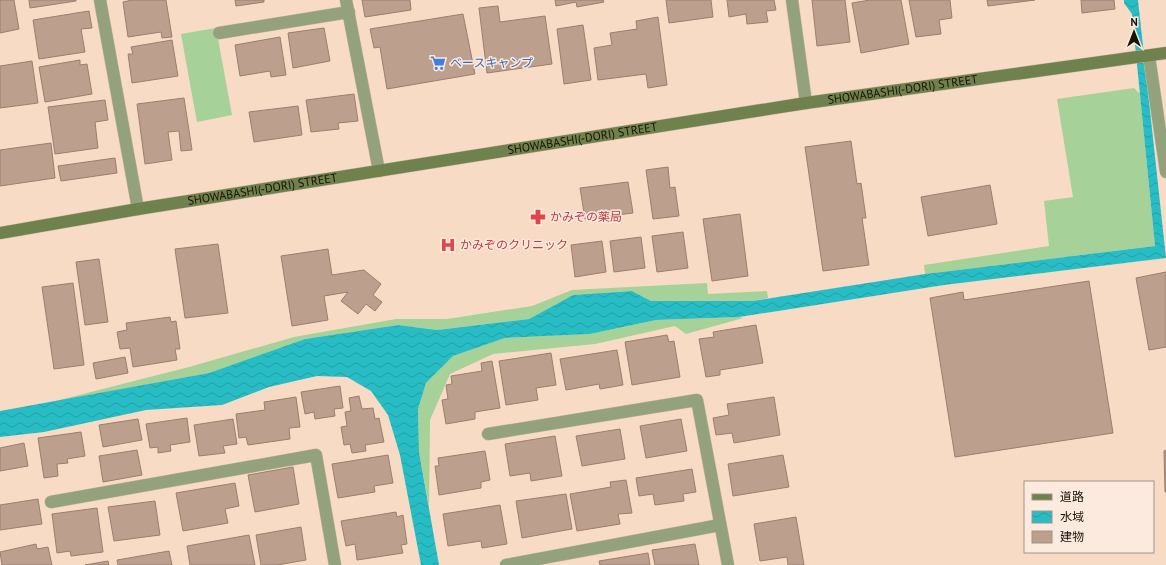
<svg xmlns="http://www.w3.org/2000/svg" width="1166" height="565" viewBox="0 0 1166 565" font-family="'PT Sans','Noto Sans JP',sans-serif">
<defs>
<pattern id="water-waves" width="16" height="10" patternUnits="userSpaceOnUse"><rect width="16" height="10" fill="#28bdc4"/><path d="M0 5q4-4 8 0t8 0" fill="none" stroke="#23a1a7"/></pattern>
</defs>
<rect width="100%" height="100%" fill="#f7dbc4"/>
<g fill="#a6d199">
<path d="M216,28L232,115L197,122L181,34Z"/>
<path d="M1134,88L1140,94L1155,246L925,274L924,265L1049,246L1044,201L1073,197L1057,99Z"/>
<path d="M707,283L708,294L767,291L768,298L752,301H651L632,291L573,295L529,319L437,330L398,325L305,339L209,373L48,403L189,367L294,337L396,319H447L532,306L572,290Z"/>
<path d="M739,317L743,318L686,334L675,326L595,344L493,354L450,374L430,420L429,506L419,452L418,409L426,383L453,356L505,338L590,334L656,320Z"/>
</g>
<path fill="url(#water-waves)" d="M1124,0H1138L1166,258L944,285L739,317L656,320L590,334L505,338L453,356L426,383L418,409L419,452L439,565H421L400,455L388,415L371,391L347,377L317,376L269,387L222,405L146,410L44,432L0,437V411L209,373L305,339L398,325L437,330L529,319L573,295L632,291L651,301H752L925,274L1155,246L1132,14L1124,3Z"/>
<g fill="#bd9f8e" stroke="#9b7e6e">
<path d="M0,0H14L19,29L0,33Z"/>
<path d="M29,0H76V1L30,8Z"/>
<path d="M132,0H166L172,37L162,38L161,32L128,37L123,2Z"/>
<path d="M235,0H264V2L236,6Z"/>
<path d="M362,0H410L411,10L365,17Z"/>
<path d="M555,0H603L604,2L577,7L576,2L556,6Z"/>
<path d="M666,0H711L713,17L669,23Z"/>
<path d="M727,0H774L776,10L766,11L768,22L747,24L746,14L729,17Z"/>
<path d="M812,0H845L850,42L817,46Z"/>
<path d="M870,0H901L909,44L861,53L852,3Z"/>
<path d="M909,0H950L952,18L939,20L941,34L916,37Z"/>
<path d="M987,0H1035L988,6Z"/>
<path d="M1081,0H1114L1115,9L1082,13Z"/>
<path d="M498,6L500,22L545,16L552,64L487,73L479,8Z"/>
<path d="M89,11L92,28L81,29L85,52L39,59L33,20Z"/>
<path d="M463,14L475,74L387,89L380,47L374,48L370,29Z"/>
<path d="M658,17L667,85L648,88L646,74L598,80L594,48L612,45L610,33L637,29L636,21Z"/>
<path d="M583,25L591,80L564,84L557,29Z"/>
<path d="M324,28L330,61L293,68L288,33Z"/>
<path d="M280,37L286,75L271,77L270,71L240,76L235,45Z"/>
<path d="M172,40L178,76L132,83L128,54H133L131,47Z"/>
<path d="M80,60V65L87,64L92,94L45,102L39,67Z"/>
<path d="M32,61L38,103L0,108V66Z"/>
<path d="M354,94L358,121L338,123L339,129L311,132L306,100Z"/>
<path d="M184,98L192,150L181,151L179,131L168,132L172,160L145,164L137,104Z"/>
<path d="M105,100L108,120L95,122L98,148L55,154L48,107Z"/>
<path d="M298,106L302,135L254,142L249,112Z"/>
<path d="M851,141L857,184L861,183L866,218H862L869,265L823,271L805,147Z"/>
<path d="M51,143L55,178L0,186V150Z"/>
<path d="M115,158L117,173L61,181L58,166Z"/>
<path d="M668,167L670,188L675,187L679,216L653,219L646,170Z"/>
<path d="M628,182L633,213L585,219L580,188Z"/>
<path d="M990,185L997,224L928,236L921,197Z"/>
<path d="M740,214L748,276L712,281L703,219Z"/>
<path d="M683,232L688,268L657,272L652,236Z"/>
<path d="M641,237L645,268L614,272L610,241Z"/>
<path d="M602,241L606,272L575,277L571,245Z"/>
<path d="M218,244L228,313L185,318L175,249Z"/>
<path d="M328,249L332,275L364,270L381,284L373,295L382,302L375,311L366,304L358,314L341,301L348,292L324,296L328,320L292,326L281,256Z"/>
<path d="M99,259L108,322L85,325L76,262Z"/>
<path d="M1166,272V347L1149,350L1136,278Z"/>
<path d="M1089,281L1113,433L955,457L930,298L963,292L964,300Z"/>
<path d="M73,283L84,365L54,369L42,287Z"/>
<path d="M170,317L171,322L176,321L180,349H175L177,360L133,367L130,348L120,349L117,332L127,330L126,323Z"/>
<path d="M756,325L763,363L720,370V375L706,377L699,339L714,337L713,332Z"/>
<path d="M667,335L669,342L674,341L680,377L632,385L625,342Z"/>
<path d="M617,350L623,385L600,389L599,384L566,390L560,359Z"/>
<path d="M551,353L556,385L536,388L538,400L506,405L499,361Z"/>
<path d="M125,357L128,373L96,379L93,363Z"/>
<path d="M492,361L500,408L475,412V419L446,424L442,400L448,399L446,385L452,384L451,376L482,371L481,363Z"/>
<path d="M340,386L343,408L334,409L335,416L315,419L314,412L305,414L301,392Z"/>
<path d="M359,396L362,409L373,408L375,419L379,418L384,442L365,445L366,451L352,453L350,444L344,445L341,427L347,426L345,412L351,411L349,398Z"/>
<path d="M296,397L300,427L289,428L290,439L248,445L246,437L239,438L236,414L265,410L264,402Z"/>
<path d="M774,397L780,435L734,443L732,433L716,435L713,418L729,415L727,404Z"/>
<path d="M187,418L190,442L170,445L171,451L158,453V447L150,448L146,424Z"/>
<path d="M138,419L142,440L103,447L99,425Z"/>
<path d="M233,419L237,444L223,446L225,453L199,456L194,425Z"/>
<path d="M681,419L687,451L646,458L640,426Z"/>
<path d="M620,429L625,459L582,466L576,436Z"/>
<path d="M81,432L85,456L67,459L68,463L57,464L58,476L44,478L38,438Z"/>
<path d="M555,436L562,476L531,481L530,473L510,476L505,444Z"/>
<path d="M24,443L28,466L0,471V448Z"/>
<path d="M137,450L142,475L103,482L99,456Z"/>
<path d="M1166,450V492H1165L1164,451Z"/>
<path d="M485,451L490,480L481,482V488L439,495L435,466H439L438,458Z"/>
<path d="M388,455L393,483L374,486L375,492L338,498L332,464Z"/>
<path d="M783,455L789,487L733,496L728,464Z"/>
<path d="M293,467L299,504L255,512L248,475Z"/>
<path d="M692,469L696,492L683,494L684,501L655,505L653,494L639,496L636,478Z"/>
<path d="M626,480L632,513L618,514L620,524L577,531L570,494L611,487L610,482Z"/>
<path d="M235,483L239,506L225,509L228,523L183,531L176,493Z"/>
<path d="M566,494L572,529L522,538L516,501Z"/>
<path d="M38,499L42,524L0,530V505Z"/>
<path d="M155,501L160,535L114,541L108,507Z"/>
<path d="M500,505L507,544L482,548L481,541L448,546L443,514Z"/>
<path d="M97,508L103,552L71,556L70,551L57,553L52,514Z"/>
<path d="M396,512L397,517L403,515L407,544L401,545L403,553L357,560L355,544L346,546L341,521Z"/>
<path d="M796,517L804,565H788L787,557L760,561L754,524Z"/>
<path d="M301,527L306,560L277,565H261L256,535Z"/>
<path d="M249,535L255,565H190L187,546Z"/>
<path d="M36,544L37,549L48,547L52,565H2L0,552Z"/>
<path d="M695,544L699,565H655L652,550Z"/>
<path d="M169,551L172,565H118L117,560Z"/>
<path d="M648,553L650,565H600L599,561Z"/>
<path d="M108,561L109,565H85Z"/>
</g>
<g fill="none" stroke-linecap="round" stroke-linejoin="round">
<g stroke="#cfb7a2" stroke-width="13">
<g id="street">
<path d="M100,0L138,209"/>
<path d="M346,0L379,171"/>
<path d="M792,0L806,103"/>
<path d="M219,33L349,12"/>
<path d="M1149,56L1166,172"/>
<path d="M488,434L697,400L728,565"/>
<path d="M51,502L316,455L335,565"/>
<path d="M506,565L720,525"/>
</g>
</g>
<g stroke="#cfb7a2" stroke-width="13">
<g id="secondary">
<path id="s1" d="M0,233L138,209L806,103L1166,53"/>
</g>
</g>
<use href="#street" stroke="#94a17d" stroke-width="12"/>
<use href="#secondary" stroke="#6f814c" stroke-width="12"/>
</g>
<defs>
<g id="supermarket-bare" transform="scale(1.2)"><path d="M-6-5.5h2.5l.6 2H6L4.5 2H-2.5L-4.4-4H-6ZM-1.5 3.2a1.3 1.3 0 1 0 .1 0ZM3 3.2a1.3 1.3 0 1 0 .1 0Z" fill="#3f7fe0" stroke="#fbeadd" stroke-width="2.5" paint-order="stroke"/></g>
<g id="pharmacy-bare" transform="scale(1.2)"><path d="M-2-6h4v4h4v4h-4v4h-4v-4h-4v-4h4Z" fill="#e0444e" stroke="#fbeadd" stroke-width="2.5" paint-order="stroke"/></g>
<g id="hospital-bare" transform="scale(1.2)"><path d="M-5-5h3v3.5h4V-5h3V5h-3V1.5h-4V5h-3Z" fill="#e0444e" stroke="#fbeadd" stroke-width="2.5" paint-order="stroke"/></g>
</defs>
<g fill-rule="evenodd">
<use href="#supermarket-bare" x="438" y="63"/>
<use href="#pharmacy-bare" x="538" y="217"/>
<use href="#hospital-bare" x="448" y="245"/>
</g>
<g text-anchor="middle" stroke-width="3" stroke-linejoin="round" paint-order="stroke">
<g font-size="12" fill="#366cbe" stroke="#fbeadd" text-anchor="start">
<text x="450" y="67">ベースキャンプ</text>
</g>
<g font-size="12" fill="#1a1109" stroke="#fbeadd">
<text dy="4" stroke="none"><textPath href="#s1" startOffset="914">SHOWABASHI(-DORI) STREET</textPath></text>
<text dy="4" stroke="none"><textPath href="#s1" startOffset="590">SHOWABASHI(-DORI) STREET</textPath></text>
<text dy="4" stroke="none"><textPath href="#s1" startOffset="266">SHOWABASHI(-DORI) STREET</textPath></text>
</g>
<g font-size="12" fill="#be3a42" stroke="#fbeadd" text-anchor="start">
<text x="550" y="221">かみぞの薬局</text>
<text x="460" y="249">かみぞのクリニック</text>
</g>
</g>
<rect x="1024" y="481" width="130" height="72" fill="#fbeadd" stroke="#a19388"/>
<rect x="1032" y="494" width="20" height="6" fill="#6f814c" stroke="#a19388"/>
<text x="1060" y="501" font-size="12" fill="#1a1109">道路</text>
<rect x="1032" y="511" width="20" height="12" fill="url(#water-waves)" stroke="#a19388"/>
<text x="1060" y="521" font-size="12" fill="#1a1109">水域</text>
<rect x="1032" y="531" width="20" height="12" fill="#bd9f8e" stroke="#a19388"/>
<text x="1060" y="541" font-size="12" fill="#1a1109">建物</text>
<g transform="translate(1134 32)" stroke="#fbeadd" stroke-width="3" paint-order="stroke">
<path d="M0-3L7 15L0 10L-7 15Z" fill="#1a1109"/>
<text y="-6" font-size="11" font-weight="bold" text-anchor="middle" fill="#1a1109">N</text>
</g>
</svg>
